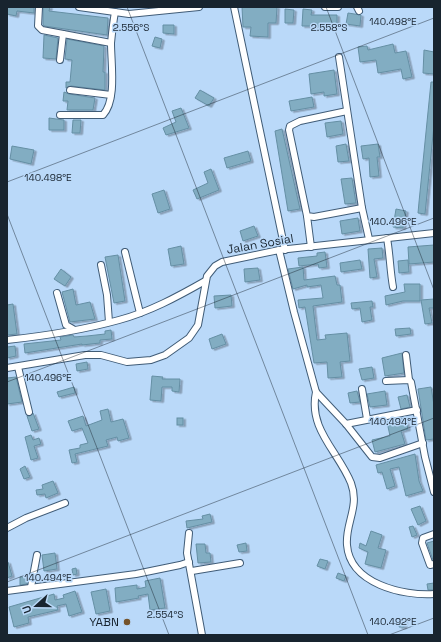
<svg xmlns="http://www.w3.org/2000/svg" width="441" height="642" viewBox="0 0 441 642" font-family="'Space Grotesk',sans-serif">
<defs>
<filter id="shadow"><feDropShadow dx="2.5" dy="1.5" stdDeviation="0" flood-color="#0004"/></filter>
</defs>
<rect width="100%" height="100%" fill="#bad9f9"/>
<g fill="#82adc2" stroke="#658fa4" filter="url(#shadow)">
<path d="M7,7H34V13L17,11L16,16L7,14Z"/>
<path d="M43,7H50L49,11L108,18L107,35L44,26L43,24Z"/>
<path d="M242,7H277L276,23H268V37L250,36L251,27H243Z"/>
<path d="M285,9L294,10L293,23H285Z"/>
<path d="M303,9L312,10L311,15H337V26H302Z"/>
<path d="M348,13L361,15L360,26L346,24Z"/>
<path d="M163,25H174V34L163,33Z"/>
<path d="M44,35L58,38L56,59L43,58Z"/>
<path d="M155,37L162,39L160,48L152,46Z"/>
<path d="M67,39L104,46L103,72H105V90L71,86L66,88V82H70L72,60L65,59Z"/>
<path d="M393,44L395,53L406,51L412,77L403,79L401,69L378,73L376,60L360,62L358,47L367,46L368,50Z"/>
<path d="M424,50L434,52V74L423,73Z"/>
<path d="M334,70L337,94L324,96V92L311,94L309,74Z"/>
<path d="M431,82H434V125L425,214L418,213L419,202Z"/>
<path d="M200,90L214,98L209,106L195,98Z"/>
<path d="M64,92L69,94L95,98L93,110H67L68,101H63Z"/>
<path d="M312,97L314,107L291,111L289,101Z"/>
<path d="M181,108L189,128L166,135L163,128L176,122L172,111Z"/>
<path d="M49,118L64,120V130H49Z"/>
<path d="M73,120H81L80,133H72Z"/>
<path d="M341,121L343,134L327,137L325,123Z"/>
<path d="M282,129L300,209L288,211L275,131Z"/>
<path d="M346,144L349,161L338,162L336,146Z"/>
<path d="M378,144L380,157H377L379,176L370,177L369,158L363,159L361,146Z"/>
<path d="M12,146L34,150L31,164L10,159Z"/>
<path d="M248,151L251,161L227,168L224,158Z"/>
<path d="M211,169L219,190L197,199L193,190L208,183L204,172Z"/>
<path d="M352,178L356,203L345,204L341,179Z"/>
<path d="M164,190L170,209L158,213L152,194Z"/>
<path d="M396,209L406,211L403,228L393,227Z"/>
<path d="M358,218L360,231L342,234L340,221Z"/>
<path d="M254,226L258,236L243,241L240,231Z"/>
<path d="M434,245V262L409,264L408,247Z"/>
<path d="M181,246L184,264L171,266L168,249Z"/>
<path d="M382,248L383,258L374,259L377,277L370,278L368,249Z"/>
<path d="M325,252L327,267L319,268L318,264L299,266L298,258L317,256V253Z"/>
<path d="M118,255L125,301L114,303L105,257Z"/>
<path d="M360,260L362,269L341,272L340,263Z"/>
<path d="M408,260L409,272L399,273L398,261Z"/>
<path d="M303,267L304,280L335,276L337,285H340L342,302L313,306L317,340L326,339L325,335L347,333L350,361L340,362L342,377L328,378L327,362L314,363L305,307L299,308L298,300L323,298L321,285L307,287V285L293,289L288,269Z"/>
<path d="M258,268L260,280L245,282L244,269Z"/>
<path d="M61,269L71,277L65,286L54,279Z"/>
<path d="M404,284H420V301H403L386,305L385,296L405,292Z"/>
<path d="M73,289L76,305L90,302L95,319L70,322L62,292Z"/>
<path d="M231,295L232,306L215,308L214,296Z"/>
<path d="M434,299V308H429L432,323L425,324L421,300Z"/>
<path d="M372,301L373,307H370L372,320L362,322L360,308L352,309L351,303Z"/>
<path d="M13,304L17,334L7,335V305Z"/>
<path d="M410,328L411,334L396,336L395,329Z"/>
<path d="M111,330L112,339L100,340V343L82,345V344L25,353L24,344L61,340L60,337L73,335L74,337L87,336L105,334V331Z"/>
<path d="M222,334L226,344L212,349L209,339Z"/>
<path d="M15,346L16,356L7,358V347Z"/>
<path d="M402,353L404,373L385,376L382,358Z"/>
<path d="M87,362L88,369L77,371L76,364Z"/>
<path d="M372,367L374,378L362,380L359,369Z"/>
<path d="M152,376L163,377L162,379H180L179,392L172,391V387H162L161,401L150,400Z"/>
<path d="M16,377L22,402L7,404V378Z"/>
<path d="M74,387L75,393L59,397L57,392Z"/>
<path d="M431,387L434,405V439L426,440L418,389Z"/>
<path d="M357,391L360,402L350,403L348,393Z"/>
<path d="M385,391L387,405L370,407L367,394Z"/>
<path d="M407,395L410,407L401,409L398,397Z"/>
<path d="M108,409L111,422L123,419L129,438L118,441L117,437L106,440L108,446L75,454L77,462L72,463L69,450L80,448V445L88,443L82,428L72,431L68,421L83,416L86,426L102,420L100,411Z"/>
<path d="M33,413L39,429L32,431L27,416H30Z"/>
<rect x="177" y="418" width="6" height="7"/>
<path d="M405,418L408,429L401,431L405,444L375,452L372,440L390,436L387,422Z"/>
<path d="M31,435L33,440L39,438L41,444L34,446L38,458L31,460L25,437Z"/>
<path d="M415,454L419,481L423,491L406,496L399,467L390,469L395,486L387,489L382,472L378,473L376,465Z"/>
<path d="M25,466L30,477L24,479L20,469Z"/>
<path d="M53,481L58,493L46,498L45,494L37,495L36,490L43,489L42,485Z"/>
<path d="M420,506L426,521L418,525L411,509Z"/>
<path d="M210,514L212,522L187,528L186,521L203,519L202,516Z"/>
<path d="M413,526L417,535L412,537L409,527Z"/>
<path d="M371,531L382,535L378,548L386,550L381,568L365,564L368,552L359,548L360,543L366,546Z"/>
<path d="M434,541V560H433L427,543Z"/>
<path d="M246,543L247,551L239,552L237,545Z"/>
<path d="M196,544H205L206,553H210L211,562L198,563Z"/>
<path d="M55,553L57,569L44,571L42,555Z"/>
<path d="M320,559L328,561L325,569L317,566Z"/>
<path d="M7,562H8L12,576L7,578Z"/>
<path d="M76,568L77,574L73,575L72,569Z"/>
<path d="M338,573L346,576L344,581L336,578Z"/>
<path d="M20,577H27V584L20,585Z"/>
<path d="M160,578L165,608L150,610L148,594L138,596L139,598L116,602L115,588L137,585V589L146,587L145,581Z"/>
<path d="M434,583V590H428L427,584Z"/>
<path d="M106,589L110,611L96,614L91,592Z"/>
<path d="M75,591L82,612L69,616L66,604L57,606L58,610L28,617L29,623L14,627L9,607L54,594L55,600L64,598L63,595Z"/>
<path d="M400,620L405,621L404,627H399Z"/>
</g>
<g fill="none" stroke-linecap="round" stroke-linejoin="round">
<g stroke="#405c77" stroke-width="8">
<g id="minor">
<path d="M39,7L38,26L42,30L111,43"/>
<path d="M79,7L129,14L199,7"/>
<path d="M234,7L285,250"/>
<path d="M325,7H338"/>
<path d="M357,7L359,11"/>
<path d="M339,57L362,208L369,239"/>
<path d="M60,60L63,34"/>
<path d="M70,90L111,95"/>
<path d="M347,111L300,121L290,126L289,130L307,216L314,217L362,208"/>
<path d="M60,115H103C117,100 111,64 111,43C112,33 113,23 115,12"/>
<path d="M307,216L311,247"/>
<path d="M387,238C390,255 390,270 393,287"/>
<path d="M279,250L294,312L316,392L346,424L372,457L380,458L423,443"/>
<path d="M125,252L140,313"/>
<path d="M101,265L107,295L109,322"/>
<path d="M57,293L66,325L73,329"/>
<path d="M7,340C44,336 83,330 119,320C149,312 177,297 205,281"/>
<path d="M406,355L409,380"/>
<path d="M18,367L29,412"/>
<path d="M7,368L85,355H101L127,362L151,360L165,355L189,338L198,325L207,276L215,266L222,262L279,250L434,233"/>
<path d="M386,381L409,380L411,382L425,457L434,492"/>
<path d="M362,389L367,419"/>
<path d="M316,392C308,429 338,451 351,483C360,507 345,523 347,545C350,584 403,596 434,594"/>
<path d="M346,424L417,410"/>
<path d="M7,528L26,518L65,503"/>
<path d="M189,533L187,553L202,635"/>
<path d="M434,534L423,538L422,543L430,565L434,564"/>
<path d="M192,571L240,563"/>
<path d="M31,587L37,555"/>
<path d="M7,591L136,574L180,565L189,562"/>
</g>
</g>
<use href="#minor" stroke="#fff" stroke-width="6"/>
</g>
<path fill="none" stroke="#18242f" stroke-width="1" stroke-opacity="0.45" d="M127,7L368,635M326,7L434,290M7,182L434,18M7,214L169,635M7,382L434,218M7,582L434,418M389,635L434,618"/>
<circle fill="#75532b" stroke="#bad9f9" stroke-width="1.5" cx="127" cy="622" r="4"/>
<g text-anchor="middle" stroke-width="3" stroke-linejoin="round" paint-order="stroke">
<g font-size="12" fill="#18242f" stroke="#bad9f9">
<text transform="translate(260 244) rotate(-10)" y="4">Jalan Sosial</text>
</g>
<g font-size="12" fill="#18242f" stroke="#bad9f9" text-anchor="end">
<text x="119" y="626">YABN</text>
</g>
</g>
<g font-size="10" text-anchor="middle" fill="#18242f" stroke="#bad9f9" stroke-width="3" stroke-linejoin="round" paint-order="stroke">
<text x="393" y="25">140.498°E</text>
<text x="131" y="31">2.556°S</text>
<text x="329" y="31">2.558°S</text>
<text x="48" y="181">140.498°E</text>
<text x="393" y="225">140.496°E</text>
<text x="48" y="381">140.496°E</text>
<text x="393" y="425">140.494°E</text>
<text x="48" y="581">140.494°E</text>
<text x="165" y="618">2.554°S</text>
<text x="393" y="625">140.492°E</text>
</g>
<rect width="441" height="642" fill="none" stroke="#18242f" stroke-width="16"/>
<g transform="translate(36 606) rotate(249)" stroke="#bad9f9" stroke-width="3" paint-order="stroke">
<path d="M0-3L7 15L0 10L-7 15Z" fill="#18242f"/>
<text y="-6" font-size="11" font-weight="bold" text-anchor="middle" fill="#18242f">U</text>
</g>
</svg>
